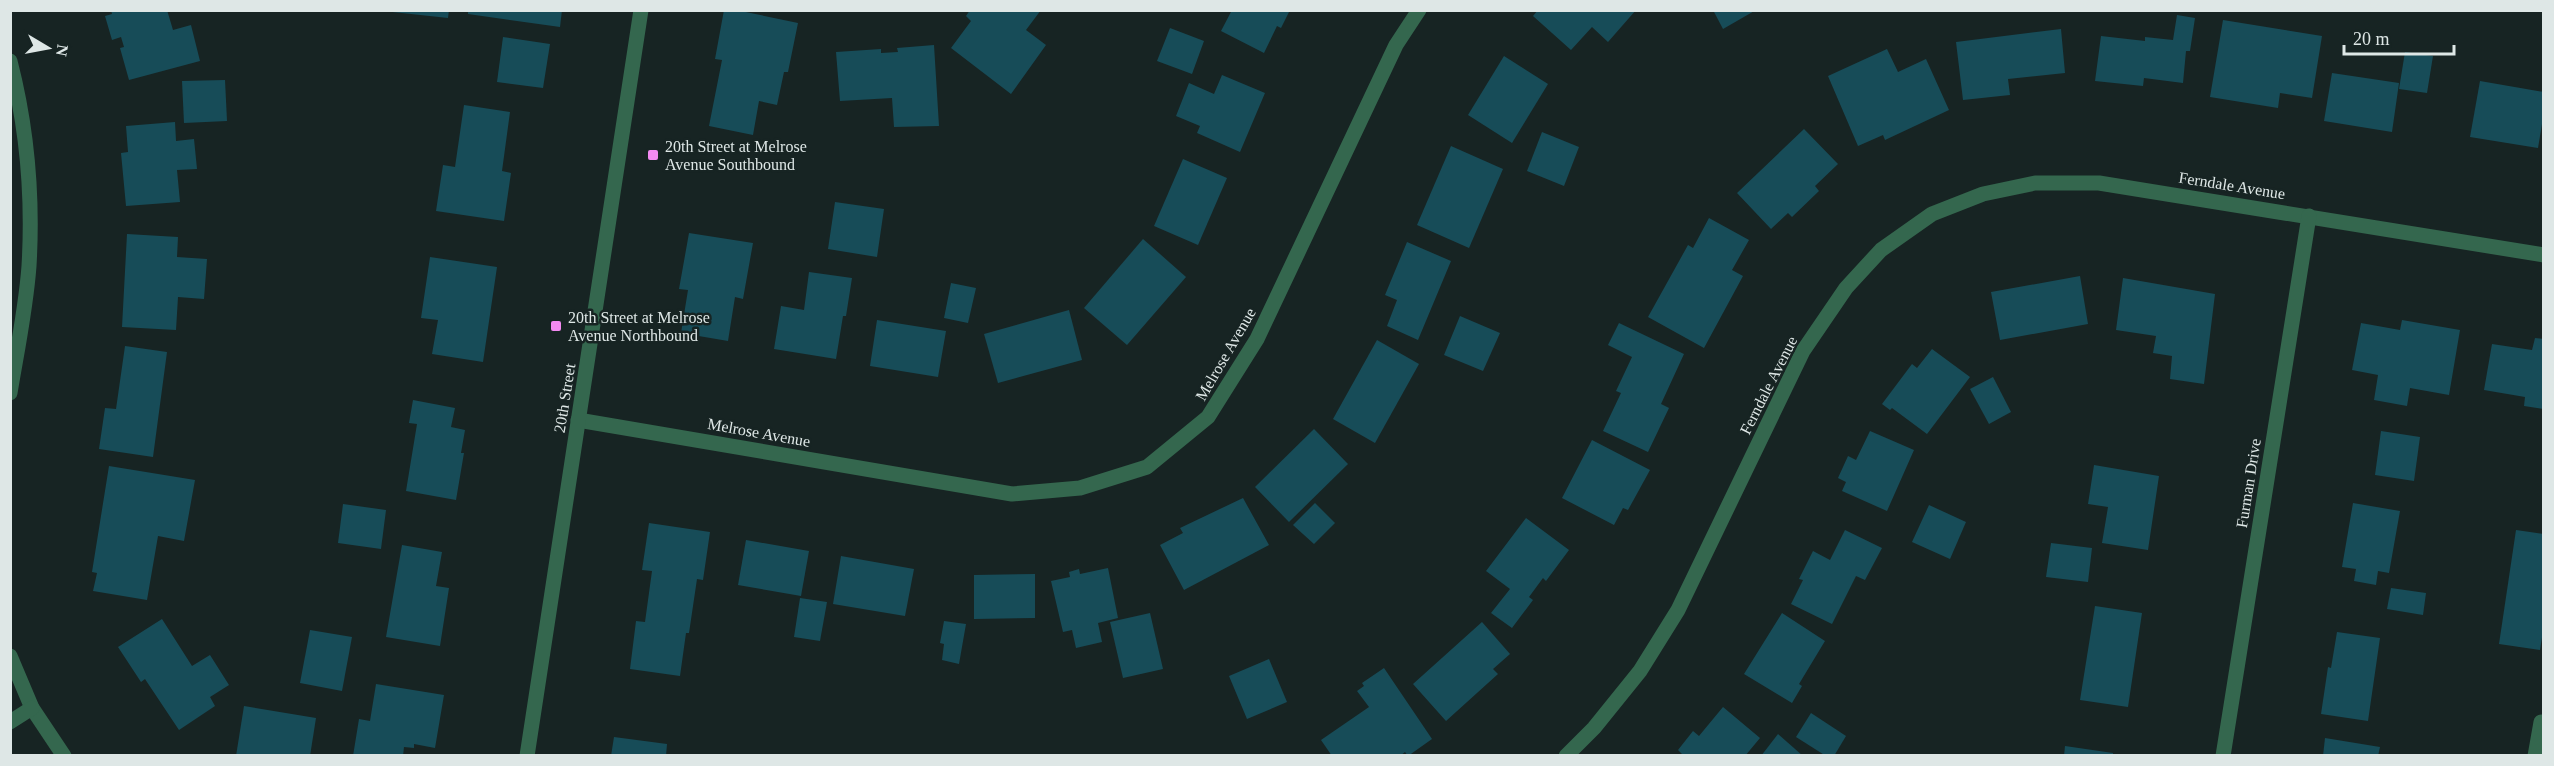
<svg xmlns="http://www.w3.org/2000/svg" width="2554" height="766" viewBox="0 0 2554 766" font-family="Georgia,serif">
<rect width="100%" height="100%" fill="#172423"/>
<g fill="#174c58">
<path d="M111,10H167L173,30L191,25L200,61L129,80L120,48L124,47L121,37L112,40L105,16L112,14Z"/>
<path d="M374,10H449L448,18Z"/>
<path d="M468,10H562L560,27L468,14Z"/>
<path d="M724,10H736L798,23L788,72H784L777,105L759,101L753,135L709,126L722,60L715,59Z"/>
<path d="M970,10H1041L1026,30L1046,45L1011,94L951,48L971,21L966,16Z"/>
<path d="M1232,10H1290L1281,28L1277,26L1264,53L1221,31Z"/>
<path d="M1538,10H1636L1608,42L1592,27L1571,50L1533,16Z"/>
<path d="M1713,10H1756L1723,29Z"/>
<path d="M2177,15L2195,18L2190,51H2186L2183,83L2144,78L2143,86L2095,81L2101,36L2145,41V37L2173,40Z"/>
<path d="M2223,20L2322,36L2312,98L2280,93L2278,108L2210,97Z"/>
<path d="M1170,28L1204,41L1192,74L1157,61Z"/>
<path d="M2061,29L2065,73L2008,79L2010,95L1963,100L1956,42Z"/>
<path d="M503,37L550,44L543,88L497,82Z"/>
<path d="M934,45L939,126L894,127L892,98L840,101L836,52L881,49V53L898,52L897,48Z"/>
<path d="M1887,49L1898,72L1926,59L1949,110L1885,140L1883,135L1858,146L1828,76Z"/>
<path d="M2405,52L2433,56L2427,93L2399,89Z"/>
<path d="M1504,56L1548,84L1512,143L1468,115Z"/>
<path d="M2332,73L2399,83L2392,132L2324,121Z"/>
<path d="M1222,75L1265,93L1240,152L1197,133L1200,126L1176,116L1189,83L1214,94Z"/>
<path d="M225,80L227,121L184,123L182,81Z"/>
<path d="M2480,81L2544,92V112L2538,148L2470,137Z"/>
<path d="M464,105L510,112L502,171L511,173L504,221L436,211L443,165L455,167Z"/>
<path d="M175,122L176,141L194,139L197,169L177,170L180,202L126,206L121,153L128,152L126,126Z"/>
<path d="M1804,129L1838,164L1815,186L1819,191L1792,217L1788,213L1771,229L1737,193Z"/>
<path d="M1542,132L1579,147L1564,186L1527,171Z"/>
<path d="M1451,146L1503,169L1469,248L1417,225Z"/>
<path d="M1183,159L1227,178L1198,245L1154,226Z"/>
<path d="M835,202L884,209L877,257L828,249Z"/>
<path d="M1709,218L1749,240L1732,270L1743,276L1704,348L1648,317L1688,245L1693,248Z"/>
<path d="M689,233L753,243L743,299L735,297L728,341L681,333L688,290L679,289Z"/>
<path d="M127,234L178,237L177,257L207,259L204,299L178,297L176,330L122,327Z"/>
<path d="M1143,239L1186,277L1127,345L1084,308Z"/>
<path d="M1407,242L1451,261L1418,340L1387,326L1397,300L1385,295Z"/>
<path d="M430,257L497,267L483,362L432,354L438,320L421,318Z"/>
<path d="M809,272L852,278L846,316H843L836,359L774,349L781,306L804,310Z"/>
<path d="M2080,276L2088,324L2000,340L1991,292Z"/>
<path d="M2123,278L2215,294L2204,384L2170,379L2172,356L2153,353L2156,336L2116,330Z"/>
<path d="M951,283L976,288L968,323L944,318Z"/>
<path d="M1069,310L1082,360L998,383L984,334Z"/>
<path d="M1460,316L1500,333L1483,371L1444,355Z"/>
<path d="M877,320L946,331L938,377L870,366Z"/>
<path d="M2402,320L2460,330L2449,395L2410,388L2407,406L2374,400L2378,375L2352,370L2361,323L2400,330Z"/>
<path d="M1619,323L1684,354L1661,404L1669,408L1648,452L1603,431L1621,393L1616,391L1632,357L1608,345Z"/>
<path d="M2535,338L2544,339V409L2524,406L2525,397L2484,390L2492,344L2532,350Z"/>
<path d="M1377,340L1419,364L1375,443L1333,419Z"/>
<path d="M125,346L167,352L153,457L99,449L105,408L116,409Z"/>
<path d="M1932,349L1970,377L1927,434L1892,408L1890,410L1882,404L1912,364L1917,368Z"/>
<path d="M1993,377L2011,412L1989,424L1970,389Z"/>
<path d="M413,400L455,408L451,427L465,430L461,453H464L456,500L406,491L417,424L409,423Z"/>
<path d="M1314,429L1348,464L1289,522L1255,487Z"/>
<path d="M1870,431L1914,450L1887,511L1842,491L1846,482L1838,478L1848,456L1856,460Z"/>
<path d="M2381,431L2420,437L2414,481L2375,475Z"/>
<path d="M1592,440L1650,470L1628,510L1623,508L1614,525L1562,498Z"/>
<path d="M2094,465L2159,476L2148,550L2102,543L2108,507L2088,504Z"/>
<path d="M109,466L195,480L184,541L158,536L147,600L93,591L97,573L92,572Z"/>
<path d="M1243,498L1269,545L1184,590L1160,545L1183,533L1180,528Z"/>
<path d="M1315,503L1335,523L1314,544L1293,525Z"/>
<path d="M2353,503L2400,511L2389,573L2378,571L2376,585L2354,581L2356,569L2342,567Z"/>
<path d="M343,504L386,510L381,549L338,543Z"/>
<path d="M1929,505L1966,522L1950,559L1912,542Z"/>
<path d="M1526,518L1569,550L1546,581L1543,578L1529,597L1533,600L1512,628L1491,613L1510,589L1486,571Z"/>
<path d="M649,523L710,532L703,580L697,579L689,633H686L680,676L630,669L636,621L645,622L652,571L642,570Z"/>
<path d="M1845,530L1882,548L1865,580L1856,576L1832,624L1791,604L1803,580L1799,579L1813,551L1830,560Z"/>
<path d="M2516,530L2544,534V625L2540,650L2499,644Z"/>
<path d="M746,540L809,551L801,596L738,585Z"/>
<path d="M2051,543L2092,548L2088,582L2046,577Z"/>
<path d="M402,545L442,552L436,586L449,588L440,646L386,637Z"/>
<path d="M841,556L914,569L905,616L833,604Z"/>
<path d="M1108,568L1118,618L1098,623L1102,642L1076,648L1072,630L1063,632L1051,581L1070,577L1069,572L1079,569L1080,574Z"/>
<path d="M1035,574V618L974,619V575Z"/>
<path d="M2391,588L2426,593L2423,615L2387,609Z"/>
<path d="M800,598L827,602L820,641L794,637Z"/>
<path d="M2095,606L2142,613L2128,707L2080,700Z"/>
<path d="M1150,613L1163,669L1123,678L1110,622Z"/>
<path d="M1782,613L1825,641L1799,684L1802,686L1792,703L1744,674Z"/>
<path d="M162,619L192,666L210,655L229,685L210,697L215,706L179,730L145,679L141,682L118,647Z"/>
<path d="M944,621L966,624L959,664L942,660L944,644L940,643Z"/>
<path d="M1482,622L1510,654L1493,669L1498,674L1446,721L1413,684Z"/>
<path d="M310,630L352,637L342,691L300,683Z"/>
<path d="M2337,632L2380,638L2368,721L2321,714L2328,667L2331,668Z"/>
<path d="M1269,659L1287,702L1247,719L1229,676Z"/>
<path d="M1384,668L1432,739L1408,756L1405,752L1400,756H1332L1321,740L1369,707L1357,691L1364,686L1362,683Z"/>
<path d="M376,684L444,695L435,748L414,744V748L404,747L403,756H353L359,719L370,721Z"/>
<path d="M244,706L316,718L310,756H236Z"/>
<path d="M1723,707L1760,738L1745,756H1684L1678,750L1693,731L1699,736Z"/>
<path d="M1811,713L1846,736L1834,756H1826L1796,737Z"/>
<path d="M1778,734L1803,756H1761Z"/>
<path d="M614,737L667,744L666,756H611Z"/>
<path d="M2325,738L2380,747L2378,756H2323Z"/>
<path d="M2065,746L2113,753V756H2064Z"/>
</g>
<g fill="none" stroke-linecap="round" stroke-linejoin="round">
<g stroke="#34674e" stroke-width="15">
<path d="M10,61C27,127 33,198 29,266C26,308 17,351 10,393"/>
<path d="M578,420L1012,494L1080,488L1147,467L1208,417L1257,339L1396,45L1419,10"/>
<path d="M10,656L32,708L64,756"/>
<path d="M10,722L32,708"/>
<path d="M527,756L641,10"/>
<path d="M1566,756L1594,728L1640,671L1678,610L1803,351L1846,288L1881,250L1932,214L1983,194L2035,183H2099L2544,255"/>
<path d="M2223,756L2309,216"/>
<path d="M2535,756L2541,722H2544"/>
</g>
</g>
<g fill="#f38af1" stroke="#172423" stroke-width="2">
<rect x="647" y="149" width="12" height="12" rx="3"/>
<rect x="550" y="320" width="12" height="12" rx="3"/>
</g>
<g text-anchor="middle" stroke-width="5" stroke-linejoin="round" paint-order="stroke">
<g font-size="16" fill="#dee7e6" stroke="#172423" text-anchor="start">
<text x="665" y="152">20th Street at Melrose<tspan x="665" dy="18">Avenue Southbound</tspan></text>
<text x="568" y="323">20th Street at Melrose<tspan x="568" dy="18">Avenue Northbound</tspan></text>
</g>
<g font-size="16" fill="#dee7e6" stroke="#172423">
<text transform="translate(2232 185) rotate(9)" y="6">Ferndale Avenue</text>
<text transform="translate(1225 354) rotate(-60)" y="6">Melrose Avenue</text>
<text transform="translate(1768 385) rotate(-63)" y="6">Ferndale Avenue</text>
<text transform="translate(564 398) rotate(-81)" y="6">20th Street</text>
<text transform="translate(759 432) rotate(10)" y="6">Melrose Avenue</text>
<text transform="translate(2248 483) rotate(-81)" y="6">Furman Drive</text>
</g>
</g>
<rect width="2554" height="766" fill="none" stroke="#dee7e6" stroke-width="24"/>
<g transform="translate(48 48) rotate(100)" stroke="#172423" stroke-width="4.5" paint-order="stroke">
<path d="M0-4.5L10 22L0 15L-10 22Z" fill="#dee7e6"/>
<text y="-9" font-size="16" font-weight="bold" text-anchor="middle" fill="#dee7e6">N</text>
</g>
<path d="M2344 45v9h110v-9" fill="none" stroke="#dee7e6" stroke-width="3"/>
<text x="2353" y="45" font-size="18" fill="#dee7e6" stroke="#172423" stroke-width="4.5" paint-order="stroke">20 m</text>
</svg>
